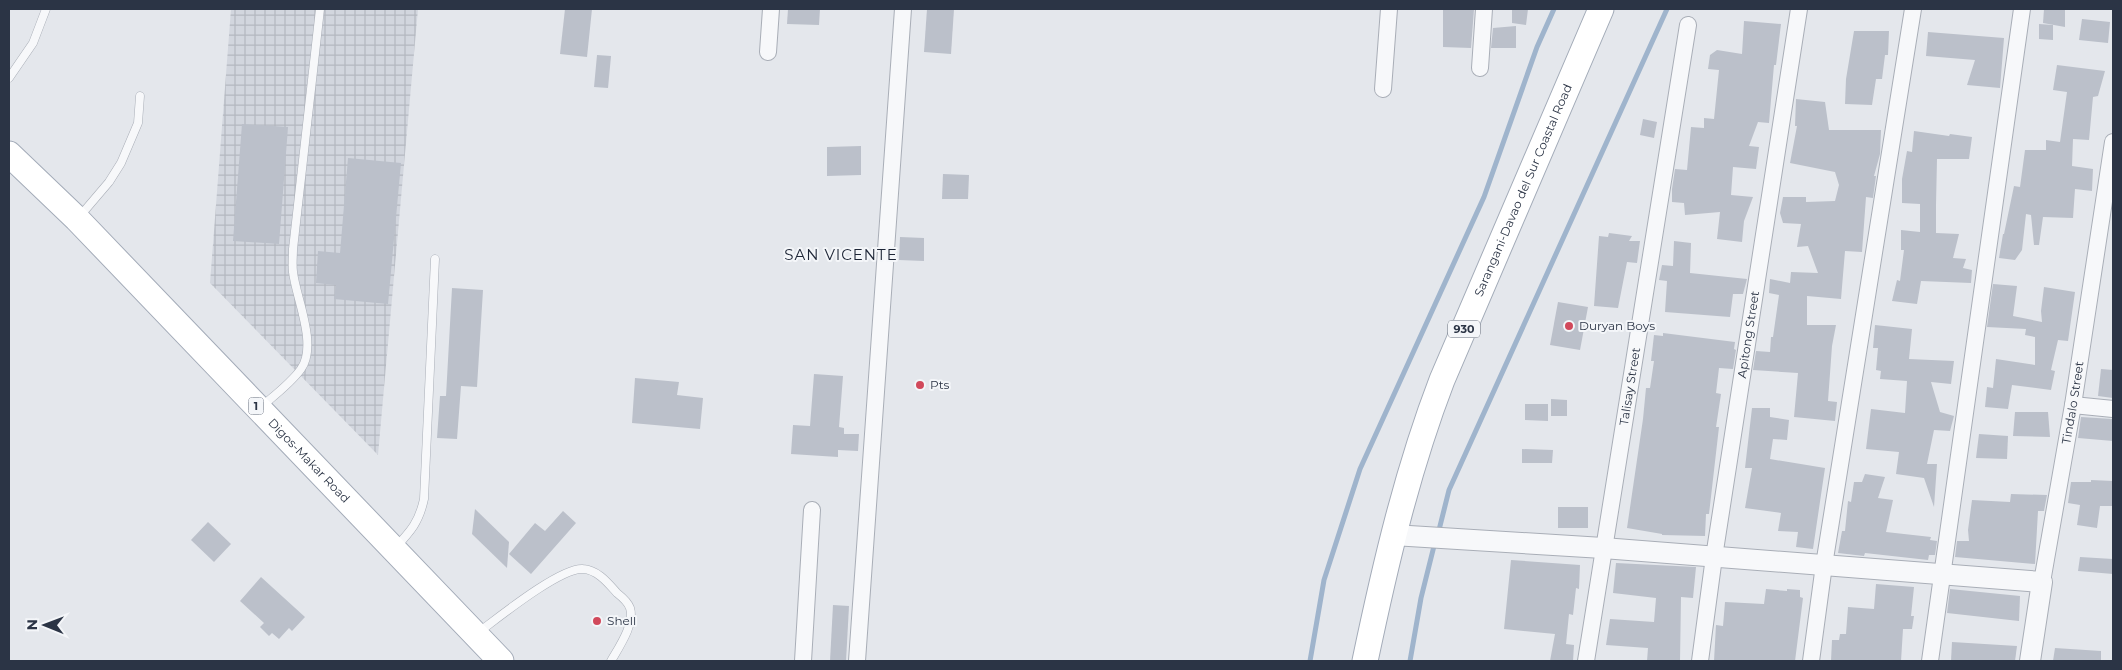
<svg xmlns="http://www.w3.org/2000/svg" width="2122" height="670" viewBox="0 0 2122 670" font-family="Montserrat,sans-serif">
<defs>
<pattern id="industrial-grid" width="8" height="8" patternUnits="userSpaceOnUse" patternTransform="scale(1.25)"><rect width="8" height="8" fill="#d2d6de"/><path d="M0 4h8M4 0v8" fill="none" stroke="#b4b8c0"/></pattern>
</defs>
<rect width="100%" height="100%" fill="#e4e7ec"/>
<path fill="url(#industrial-grid)" d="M231,9H418L378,455L210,283Z"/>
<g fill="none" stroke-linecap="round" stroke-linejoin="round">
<g stroke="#9fb4cc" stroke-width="5">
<path d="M1438,534L1449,490L1667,9"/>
<path d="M1310,661L1324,580L1360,469L1484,197L1537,47L1554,9"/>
<path d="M1410,661L1421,598L1435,542"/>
</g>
</g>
<g fill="#bbc0ca">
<path d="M565,9H592L587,57L560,54Z"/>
<path d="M788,9H820L819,25L787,24Z"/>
<path d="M927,9H954L951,54L924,52Z"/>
<path d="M1443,9H1474L1471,48L1443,47Z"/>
<path d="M1512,9H1528L1526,25L1512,23Z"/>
<path d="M2044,9H2065V27L2043,23Z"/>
<path d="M2082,19L2110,22L2108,43L2079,40Z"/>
<path d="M1744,21L1781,24L1776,65H1774L1769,123L1758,122L1749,146L1759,147L1756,169L1733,167L1731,195L1753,197L1744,221L1742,242L1717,239L1720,212L1685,215L1684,203L1672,202V189L1675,169L1687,170L1691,127L1704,128V118L1714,119L1719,70L1708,69L1710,55L1717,50L1742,54Z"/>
<path d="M2039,24L2053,25V40L2039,39Z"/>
<path d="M1516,26V48H1491L1493,28Z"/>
<path d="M1854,31H1889L1888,55H1885L1882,79H1876L1872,105L1845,104L1846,79Z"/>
<path d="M1928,32L2004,38L2000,88L1967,85L1975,60L1926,56Z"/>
<path d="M597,55L611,56L608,88L594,87Z"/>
<path d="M2057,65L2105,71L2098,96L2093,97L2089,140L2073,139L2072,166L2093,169L2092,191L2075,189L2073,218L2043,217L2039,245H2034L2031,215L2026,214L2022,250L2015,260L1999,258L2003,234H2004L2014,186L2020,187L2025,150H2046V140L2060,142L2067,92L2053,90Z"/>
<path d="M1796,99L1825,102L1829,130H1881L1880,154L1874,176H1876L1873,198L1866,197L1862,252L1845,251L1841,299L1807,296V325H1836L1832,346L1828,401L1837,402L1835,421L1794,417L1798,373L1753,370L1756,351L1770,352L1771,337H1773L1779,295L1769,293L1770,279L1790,283L1791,272L1818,273L1808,246L1797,247L1801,224L1783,223L1780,213L1783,197H1806V202L1835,201L1839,185L1835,172L1790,163L1797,126H1795Z"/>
<path d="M1643,119L1657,122L1654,138L1640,135Z"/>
<path d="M242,124L288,127L279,244L233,241Z"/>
<path d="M1914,131L1949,136L1950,134L1972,137L1969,159H1937L1936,205V233L1959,234L1953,258L1966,259L1963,268L1972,270L1971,283L1921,281L1917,304L1892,301L1897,280L1900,281L1904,250H1901V230L1920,232V204L1902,203V179L1907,151L1912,152Z"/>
<path d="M861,146V175L827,176V147Z"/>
<path d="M348,158L401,163L388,304L334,299L336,285L316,283L318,251L340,253Z"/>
<path d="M943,174L969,175L968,199H942Z"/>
<path d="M1609,233L1632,236L1629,241H1640L1637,263L1627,262L1618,308L1594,306L1599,236L1608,237Z"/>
<path d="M900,237L924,238V261L899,260Z"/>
<path d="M1674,241L1691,243L1690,273L1747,279L1743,294H1733L1730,317L1665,312L1667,281L1659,280L1662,265L1673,266Z"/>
<path d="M1993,284L2017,286L2013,316L2042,322L2041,311L2044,287L2075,292L2068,341L2058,340L2051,370L2055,371L2051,390L2012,385L2008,409L1985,407L1987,387L1993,388L1996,359L2035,365V337L2025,335L2026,329L1987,327Z"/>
<path d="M452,288L483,290L477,387L461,386L457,439L437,438L440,396H446Z"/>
<path d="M1558,302L1588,307L1580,350L1550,345Z"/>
<path d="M1875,325L1912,329L1909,359L1954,361L1951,384L1931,382L1940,412L1954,416L1950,431L1934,430L1927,464H1937L1934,507L1924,478L1896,474L1899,452L1866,449L1871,409L1905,413L1907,381L1880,379L1881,371L1876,370L1878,348H1873Z"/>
<path d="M1663,333L1735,342L1734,349L1736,350L1733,369L1719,368L1716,393L1721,394L1716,427H1719L1709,514H1706L1705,536L1662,535V534L1627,528L1643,419L1646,388H1650L1654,361H1651L1654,335L1663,336Z"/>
<path d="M2101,369L2113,370V398L2098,396Z"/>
<path d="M814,374L843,376L839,427L844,428V434H859L858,451L838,450V457L791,454L793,425L810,426Z"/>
<path d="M635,378L679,382L677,395L703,398L700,429L632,423Z"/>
<path d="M1551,399L1567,400V416H1551Z"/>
<path d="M1525,404H1548V421L1525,420Z"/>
<path d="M1752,408H1770V417L1789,420L1787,440L1773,439L1770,459L1825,468L1813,549L1796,547L1798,532L1778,531L1781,513L1745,508L1752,468H1745Z"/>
<path d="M2015,412H2048L2050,437L2013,436Z"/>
<path d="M2081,417L2113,419V441L2078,438Z"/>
<path d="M1979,434L2008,436L2007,459L1976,458Z"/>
<path d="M1522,449L1553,450L1552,463H1522Z"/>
<path d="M1865,474L1885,477L1878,498L1893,500L1886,532L1931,537L1930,540L1937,541L1935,555H1929L1928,560L1865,553L1864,556L1838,553L1842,531H1845L1848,501L1851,502L1854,482H1862Z"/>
<path d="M2091,480L2113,481V506H2100L2097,528L2077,525L2080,505L2068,503L2071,482H2091Z"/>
<path d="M2011,494L2047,495L2044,511H2038L2035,564L1955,557L1957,541H1969L1968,530L1972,500L2010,502Z"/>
<rect x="1558" y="507" width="30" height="21"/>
<path d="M475,509L509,542L507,568L472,534Z"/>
<path d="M563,511L576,523L531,574L509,554L535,523L545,531Z"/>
<path d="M208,522L231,544L214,562L191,540Z"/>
<path d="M2080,557L2113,559V574L2078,571Z"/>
<path d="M1511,560L1580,565L1579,589L1576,588L1573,615L1569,614L1566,644L1574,645L1573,661H1550L1555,634L1504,629Z"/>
<path d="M1616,563L1696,567L1693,598L1681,597L1680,661H1647L1648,648L1606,645L1610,619L1654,622L1656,598L1613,593Z"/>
<path d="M261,577L305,617L292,631L289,628L279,639L272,633L269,636L260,627L264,623L240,601Z"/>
<path d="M1876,584L1914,587L1911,616H1914L1912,629H1903L1901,661H1831L1832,640H1839L1840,634H1846L1848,607L1874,609Z"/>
<path d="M1766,589L1787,591V589L1800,590V597L1803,598L1795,661H1714L1716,625L1723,626L1725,602L1764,604Z"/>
<path d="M1950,589L2020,596L2019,621L1947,613Z"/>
<path d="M833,605L849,606L846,661H830Z"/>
<path d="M1952,642L2017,646L2015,661H1951Z"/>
<path d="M2055,648L2101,651V661H2053Z"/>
</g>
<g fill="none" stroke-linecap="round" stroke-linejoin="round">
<g stroke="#a9aeb7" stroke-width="9">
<g id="service">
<path d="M9,78L33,43L46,9"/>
<path d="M80,216L109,182L121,163L138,123L140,96"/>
<path d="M262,406C275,395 291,383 301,369C318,345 296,298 293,272C292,264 293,256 293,249L320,9"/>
<path d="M395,548C411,531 419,522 424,499L435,259"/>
<path d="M479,632C499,617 561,567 583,569C598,570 608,583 617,593C622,597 628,602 630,608C635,624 619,647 611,661"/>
</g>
</g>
<g stroke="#a9aeb7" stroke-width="18">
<g id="minor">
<path d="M768,52L771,9"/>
<path d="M1480,68L1484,9"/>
<path d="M1383,89L1389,9"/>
<path d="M2073,405L2113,409"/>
<path id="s1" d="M2042,582L2073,405L2113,142"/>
<path d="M803,661L812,510"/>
<path d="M857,661L903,9"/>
<path id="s2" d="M1586,661L1688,25"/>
<path id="s3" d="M1700,661L1714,557L1799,9"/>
<path d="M1811,661L1824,565L1913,9"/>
<path d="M1930,661L2022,9"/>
</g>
</g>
<g stroke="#a9aeb7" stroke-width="22">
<path id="tertiary" d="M1393,535L1603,548L2042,582L2030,661"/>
</g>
<g stroke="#a3abb8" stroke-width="27">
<g id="primary">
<path id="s4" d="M9,154L77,219L501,661"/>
<path id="s5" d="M1365,661C1385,566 1407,471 1442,380L1601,9"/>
</g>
</g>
<use href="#service" stroke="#f7f8fa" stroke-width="8"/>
<use href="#minor" stroke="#f7f8fa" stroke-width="16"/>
<use href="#tertiary" stroke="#f7f8fa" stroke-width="20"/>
<use href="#primary" stroke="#fff" stroke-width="25"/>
</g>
<g fill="#d1495b" stroke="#f4f6f9" stroke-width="2">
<circle cx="1569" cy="326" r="5"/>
<circle cx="920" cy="385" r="5"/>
<circle cx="597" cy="621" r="5"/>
</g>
<g text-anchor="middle" stroke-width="4" stroke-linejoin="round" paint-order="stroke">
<g fill="#f4f6f9" stroke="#676e7b" stroke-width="1">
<rect x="1448" y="320.5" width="32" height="17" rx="4"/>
<rect x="248.5" y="397.5" width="15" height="17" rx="4"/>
</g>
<g font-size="11" font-weight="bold" fill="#2b3445">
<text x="1464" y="333">930</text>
<text x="256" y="410">1</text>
</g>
<g font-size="12" fill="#2b3445" stroke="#f4f6f9">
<text dy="4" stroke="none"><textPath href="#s5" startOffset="498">Sarangani-Davao del Sur Coastal Road</textPath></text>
<text dy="4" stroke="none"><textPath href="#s3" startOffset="330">Apitong Street</textPath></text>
<text dy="4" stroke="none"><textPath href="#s2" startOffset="278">Talisay Street</textPath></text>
<text dy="4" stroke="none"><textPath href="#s1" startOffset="182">Tindalo Street</textPath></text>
<text dy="4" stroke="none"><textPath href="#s4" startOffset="429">Digos-Makar Road</textPath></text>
</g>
<g font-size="12" fill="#2b3445" stroke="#f4f6f9" text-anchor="start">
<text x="1579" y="330">Duryan Boys</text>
<text x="930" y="389">Pts</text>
<text x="607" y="625">Shell</text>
</g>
<g font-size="15" letter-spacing="1" fill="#1d2536" stroke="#f4f6f9">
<text x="841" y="260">SAN VICENTE</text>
</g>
</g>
<rect width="2122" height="670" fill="none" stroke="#2b3445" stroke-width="20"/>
<g transform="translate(45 625) rotate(271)" stroke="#f4f6f9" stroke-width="4" paint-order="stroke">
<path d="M0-4L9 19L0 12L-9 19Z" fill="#2b3445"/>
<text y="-8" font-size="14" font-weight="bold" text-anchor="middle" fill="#2b3445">N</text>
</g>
</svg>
